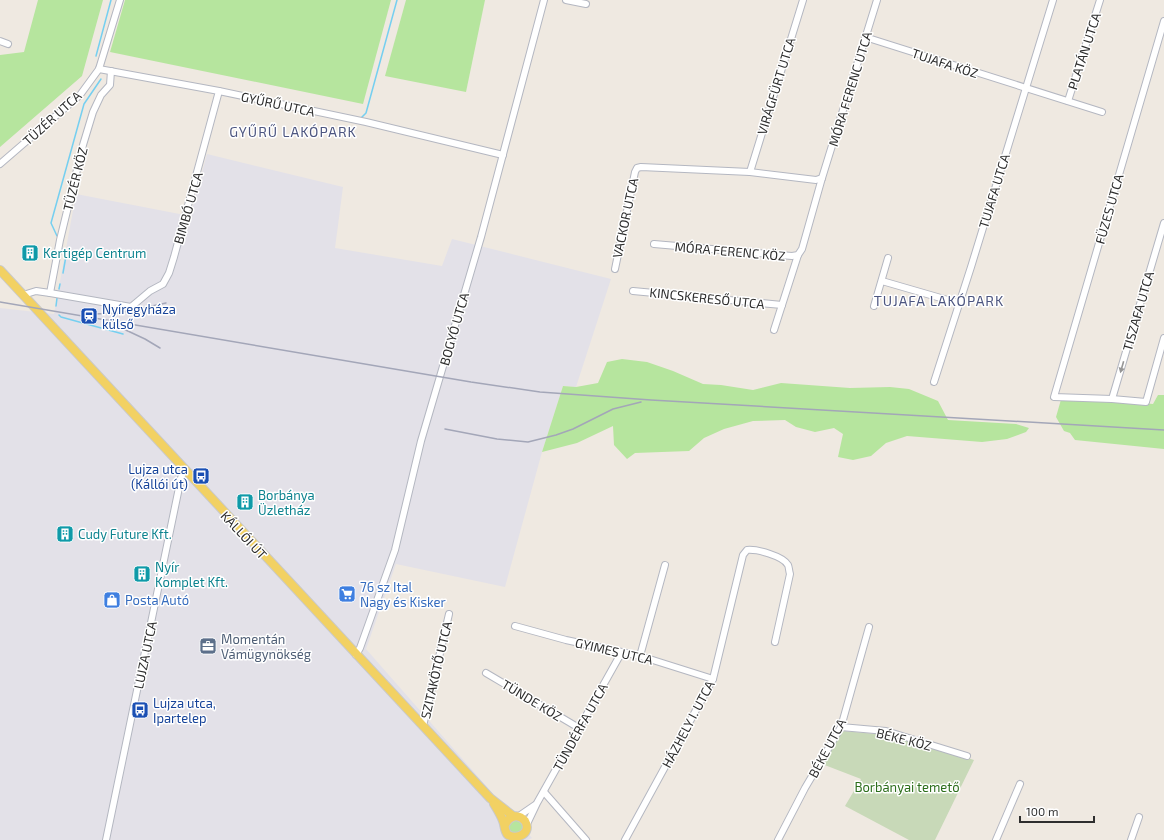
<svg xmlns="http://www.w3.org/2000/svg" width="1164" height="840" viewBox="0 0 1164 840" font-family="'Exo 2',sans-serif">
<rect width="100%" height="100%" fill="#efe9e1"/>
<path fill="#e3e1e8" d="M207,154L343,187L335,248L442,266L452,239L611,279L576,387L563,386L542,452L505,587L396,564L366,649L532,838L528,840H0V308L54,314L76,194L190,216Z"/>
<g fill="#b6e59e">
<path d="M38,0H103L82,76L0,147V55L24,52Z"/>
<path d="M125,0H391L363,104L110,52Z"/>
<path d="M406,0H485L466,92L385,76Z"/>
<path d="M622,359L647,362L673,371L703,384L721,385L753,390L781,383L850,388L890,387L909,389L938,401L948,420L1016,424L1029,428L1026,432L1007,439L982,442L907,436L886,443L871,456L853,460L838,457L843,434L834,428L815,432L796,427L785,420L753,421L724,429L704,438L689,451L635,453L627,459L614,445L613,426L577,443L542,452L563,386L576,387L598,383L607,362Z"/>
<path d="M1158,395H1164V449L1075,440L1070,433L1064,431L1056,417L1062,396L1153,404Z"/>
<path d="M519,819L525,827L518,836L508,831L509,824L510,822Z"/>
</g>
<path fill="#c8d9b8" d="M843,731L887,735L909,740L974,760L935,840H909L845,806L861,779L822,764Z"/>
<g fill="none" stroke-linecap="round" stroke-linejoin="round">
<g stroke="#75cff0" stroke-width="1.5">
<path d="M96,56L111,0"/>
<path d="M361,118L366,113L397,0"/>
<path d="M57,236L51,223L84,104L101,79"/>
<path d="M63,273L66,256L63,249"/>
<path d="M59,289L60,284"/>
<path d="M56,306L57,298"/>
<path d="M59,315L61,317L123,334"/>
</g>
<g stroke="#b4b7c1" stroke-width="8">
<g id="minor">
<path d="M566,0L586,4"/>
<path d="M1164,21L1054,397L1112,399L1146,402L1164,338"/>
<path d="M865,37L1102,112"/>
<path d="M0,41L8,44"/>
<path d="M99,69L219,91L366,122L503,155"/>
<path d="M1068,101L1100,0"/>
<path d="M0,164L80,95L99,69L120,0"/>
<path d="M750,172L803,0"/>
<path d="M654,244L792,256L798,255L802,249L822,178L877,0"/>
<path d="M615,269L635,172L637,168L641,167L750,172L816,180L822,178"/>
<path d="M882,281L958,303"/>
<path d="M633,291L782,305"/>
<path d="M50,293L60,240L83,145L93,112L101,95L110,85L111,71"/>
<path d="M23,295L36,291L50,293L131,307L150,291L163,284L169,273L174,257L219,91"/>
<path d="M874,306L888,258"/>
<path d="M774,330L798,255"/>
<path d="M934,382L971,267L1053,0"/>
<path d="M1112,399L1164,223"/>
<path d="M515,626L566,640L640,656L713,679"/>
<path d="M356,655L360,648L395,550L421,441L481,237L544,0"/>
<path d="M640,656L665,565"/>
<path d="M486,673L579,728"/>
<path d="M423,726L449,614"/>
<path d="M841,727L886,731L967,756"/>
<path d="M544,792L586,840"/>
<path d="M519,816L535,805"/>
<path d="M527,824L537,803L619,657L624,654"/>
<path d="M106,840L181,478L184,470"/>
<path d="M625,840L713,679L743,555L747,550C757,549 783,556 788,565C789,567 789,571 790,574L775,642"/>
<path d="M778,840L805,788L841,727L869,627"/>
<path d="M996,840L1020,784"/>
<path d="M1131,840L1139,817"/>
</g>
</g>
<g stroke="#c9c9c9" stroke-width="10">
<g id="major">
<path d="M0,270L490,798L513,816"/>
<path d="M494,804C497,809 501,815 503,821C505,825 504,831 508,835C518,840 532,833 525,821C518,813 509,816 505,825"/>
</g>
</g>
<use href="#minor" stroke="#fff" stroke-width="6"/>
<use href="#major" stroke="#f2d163" stroke-width="8"/>
<g stroke="#a3a6b8" stroke-width="1.5">
<path d="M0,302L471,382L540,392L651,400L1164,430"/>
<path d="M94,314L119,313L166,303"/>
<path d="M115,325L145,339L160,348"/>
<path d="M445,429L497,439L528,442L556,435L573,429L613,409L641,402"/>
</g>
</g>
<defs><path id="oneway-solid" d="M-6-.8H1V-3.2L6.5 0L1 3.2V.8H-6Z"/></defs>
<use fill="#969696" href="#oneway-solid" transform="translate(1122 367) rotate(106)"/>
<defs>
<g id="building-square" transform="scale(0.9)"><rect x="-9" y="-9" width="18" height="18" rx="4" fill="#0f9aa8" stroke="#fff"/><path d="M-4-6H4V6H1V3H-1V6H-4ZM-2.5-4.3h1.7v1.8h-1.7ZM.8-4.3h1.7v1.8H.8ZM-2.5-1h1.7V.8h-1.7ZM.8-1h1.7V.8H.8Z" fill="#fff"/></g>
<g id="station-square" transform="scale(0.9)"><rect x="-9" y="-9" width="18" height="18" rx="4" fill="#1a4fb4" stroke="#fff"/><path d="M-3-6H3Q5-6 5-4V2Q5 4 3 4L4.5 6H3L1.5 4h-3L-3 6H-4.5L-3 4Q-5 4-5 2V-4Q-5-6-3-6ZM-3.5-4v3h7v-3ZM-3.5 1v1.5H-2V1ZM2 1v1.5H3.5V1Z" fill="#fff"/></g>
<g id="bus-square" transform="scale(0.9)"><rect x="-9" y="-9" width="18" height="18" rx="4" fill="#1a4fb4" stroke="#fff"/><path d="M-5-6H5V4H4V6H2V4H-2V6H-4V4H-5ZM-3.5-4V0h7V-4ZM-3.5 1.2v1.5H-2V1.2ZM2 1.2v1.5H3.5V1.2Z" fill="#fff"/></g>
<g id="supermarket-square" transform="scale(0.9)"><rect x="-9" y="-9" width="18" height="18" rx="4" fill="#3f7fe0" stroke="#fff"/><path d="M-6-5.5h2.5l.6 2H6L4.5 2H-2.5L-4.4-4H-6ZM-1.5 3.2a1.3 1.3 0 1 0 .1 0ZM3 3.2a1.3 1.3 0 1 0 .1 0Z" fill="#fff"/></g>
<g id="shop-square" transform="scale(0.9)"><rect x="-9" y="-9" width="18" height="18" rx="4" fill="#3f7fe0" stroke="#fff"/><path d="M-5-2.5h2.3a2.7 3.5 0 0 1 5.4 0H5L5.5 6h-11ZM-1.5-2.5h3a1.5 2.3 0 0 0-3 0Z" fill="#fff"/></g>
<g id="office-square" transform="scale(0.9)"><rect x="-9" y="-9" width="18" height="18" rx="4" fill="#5c6f8a" stroke="#fff"/><path d="M-6-3h4V-5.5h4V-3h4V5H-6ZM-1-4.5V-3h2v-1.5ZM-6 0V1H6V0Z" fill="#fff"/></g>
</defs>
<g fill-rule="evenodd">
<use href="#building-square" x="30" y="253"/>
<use href="#station-square" x="89" y="316"/>
<use href="#bus-square" x="201" y="476"/>
<use href="#building-square" x="245" y="502"/>
<use href="#building-square" x="65" y="534"/>
<use href="#building-square" x="142" y="574"/>
<use href="#supermarket-square" x="347" y="594"/>
<use href="#shop-square" x="112" y="600"/>
<use href="#office-square" x="208" y="646"/>
<use href="#bus-square" x="140" y="710"/>
</g>
<g text-anchor="middle" stroke-width="3" stroke-linejoin="round" paint-order="stroke">
<g font-size="13" fill="#2e2e2e" stroke="#fff">
<text transform="translate(1084 51) rotate(-72)" y="5">PLATÁN UTCA</text>
<text transform="translate(945 63) rotate(18)" y="5">TUJAFA KÖZ</text>
<text transform="translate(776 86) rotate(-73)" y="5">VIRÁGFÜRT UTCA</text>
<text transform="translate(850 89) rotate(-73)" y="5">MÓRA FERENC UTCA</text>
<text transform="translate(278 104) rotate(12)" y="5">GYŰRŰ UTCA</text>
<text transform="translate(52 118) rotate(-42)" y="5">TÜZÉR UTCA</text>
<text transform="translate(75 179) rotate(-76)" y="5">TÜZÉR KÖZ</text>
<text transform="translate(994 191) rotate(-73)" y="5">TUJAFA UTCA</text>
<text transform="translate(188 208) rotate(-74)" y="5">BIMBÓ UTCA</text>
<text transform="translate(1109 209) rotate(-74)" y="5">FÜZES UTCA</text>
<text transform="translate(625 218) rotate(-78)" y="5">VACKOR UTCA</text>
<text transform="translate(730 251) rotate(5)" y="5">MÓRA FERENC KÖZ</text>
<text transform="translate(707 298) rotate(6)" y="5">KINCSKERESŐ UTCA</text>
<text transform="translate(1138 311) rotate(-74)" y="5">TISZAFA UTCA</text>
<text transform="translate(454 329) rotate(-74)" y="5">BOGYÓ UTCA</text>
<text transform="translate(244 535) rotate(47)" y="5">KÁLLÓI ÚT</text>
<text transform="translate(614 651) rotate(13)" y="5">GYIMES UTCA</text>
<text transform="translate(145 655) rotate(-78)" y="5">LUJZA UTCA</text>
<text transform="translate(436 670) rotate(-77)" y="5">SZITAKÖTŐ UTCA</text>
<text transform="translate(532 700) rotate(31)" y="5">TÜNDE KÖZ</text>
<text transform="translate(688 724) rotate(-62)" y="5">HÁZHELY I. UTCA</text>
<text transform="translate(580 727) rotate(-61)" y="5">TÜNDÉRFA UTCA</text>
<text transform="translate(904 739) rotate(14)" y="5">BÉKE KÖZ</text>
<text transform="translate(827 748) rotate(-62)" y="5">BÉKE UTCA</text>
</g>
<g font-size="13" fill="#0d838f" stroke="#fff" text-anchor="start">
<text x="43" y="258">Kertigép Centrum</text>
<text x="258" y="500">Borbánya<tspan x="258" dy="15">Üzletház</tspan></text>
<text x="78" y="539">Cudy Future Kft.</text>
<text x="155" y="572">Nyír<tspan x="155" dy="15">Komplet Kft.</tspan></text>
</g>
<g font-size="13" fill="#164399" stroke="#fff" text-anchor="start">
<text x="102" y="314">Nyíregyháza<tspan x="102" dy="15">külső</tspan></text>
<text x="188" y="474" text-anchor="end">Lujza utca<tspan x="188" dy="15">(Kállói út)</tspan></text>
<text x="153" y="708">Lujza utca,<tspan x="153" dy="15">Ipartelep</tspan></text>
</g>
<g font-size="13" fill="#366cbe" stroke="#fff" text-anchor="start">
<text x="360" y="592">76 sz Ital<tspan x="360" dy="15">Nagy és Kisker</tspan></text>
<text x="125" y="605">Posta Autó</text>
</g>
<g font-size="13" fill="#4e5e75" stroke="#fff" text-anchor="start">
<text x="221" y="644">Momentán<tspan x="221" dy="15">Vámügynökség</tspan></text>
</g>
<g font-size="13" fill="#2c6e1b" stroke="#fff">
<text x="907" y="792">Borbányai temető</text>
</g>
<g font-size="14" letter-spacing="1" fill="#4d5680" stroke="#fff">
<text x="293" y="137">GYŰRŰ LAKÓPARK</text>
<text x="939" y="306">TUJAFA LAKÓPARK</text>
</g>
</g>
<path d="M1020 816v6h74v-6" fill="none" stroke="#2e2e2e" stroke-width="2"/>
<text x="1026" y="816" font-size="12" fill="#2e2e2e" stroke="#ffffff" stroke-width="3" paint-order="stroke">100 m</text>
</svg>
